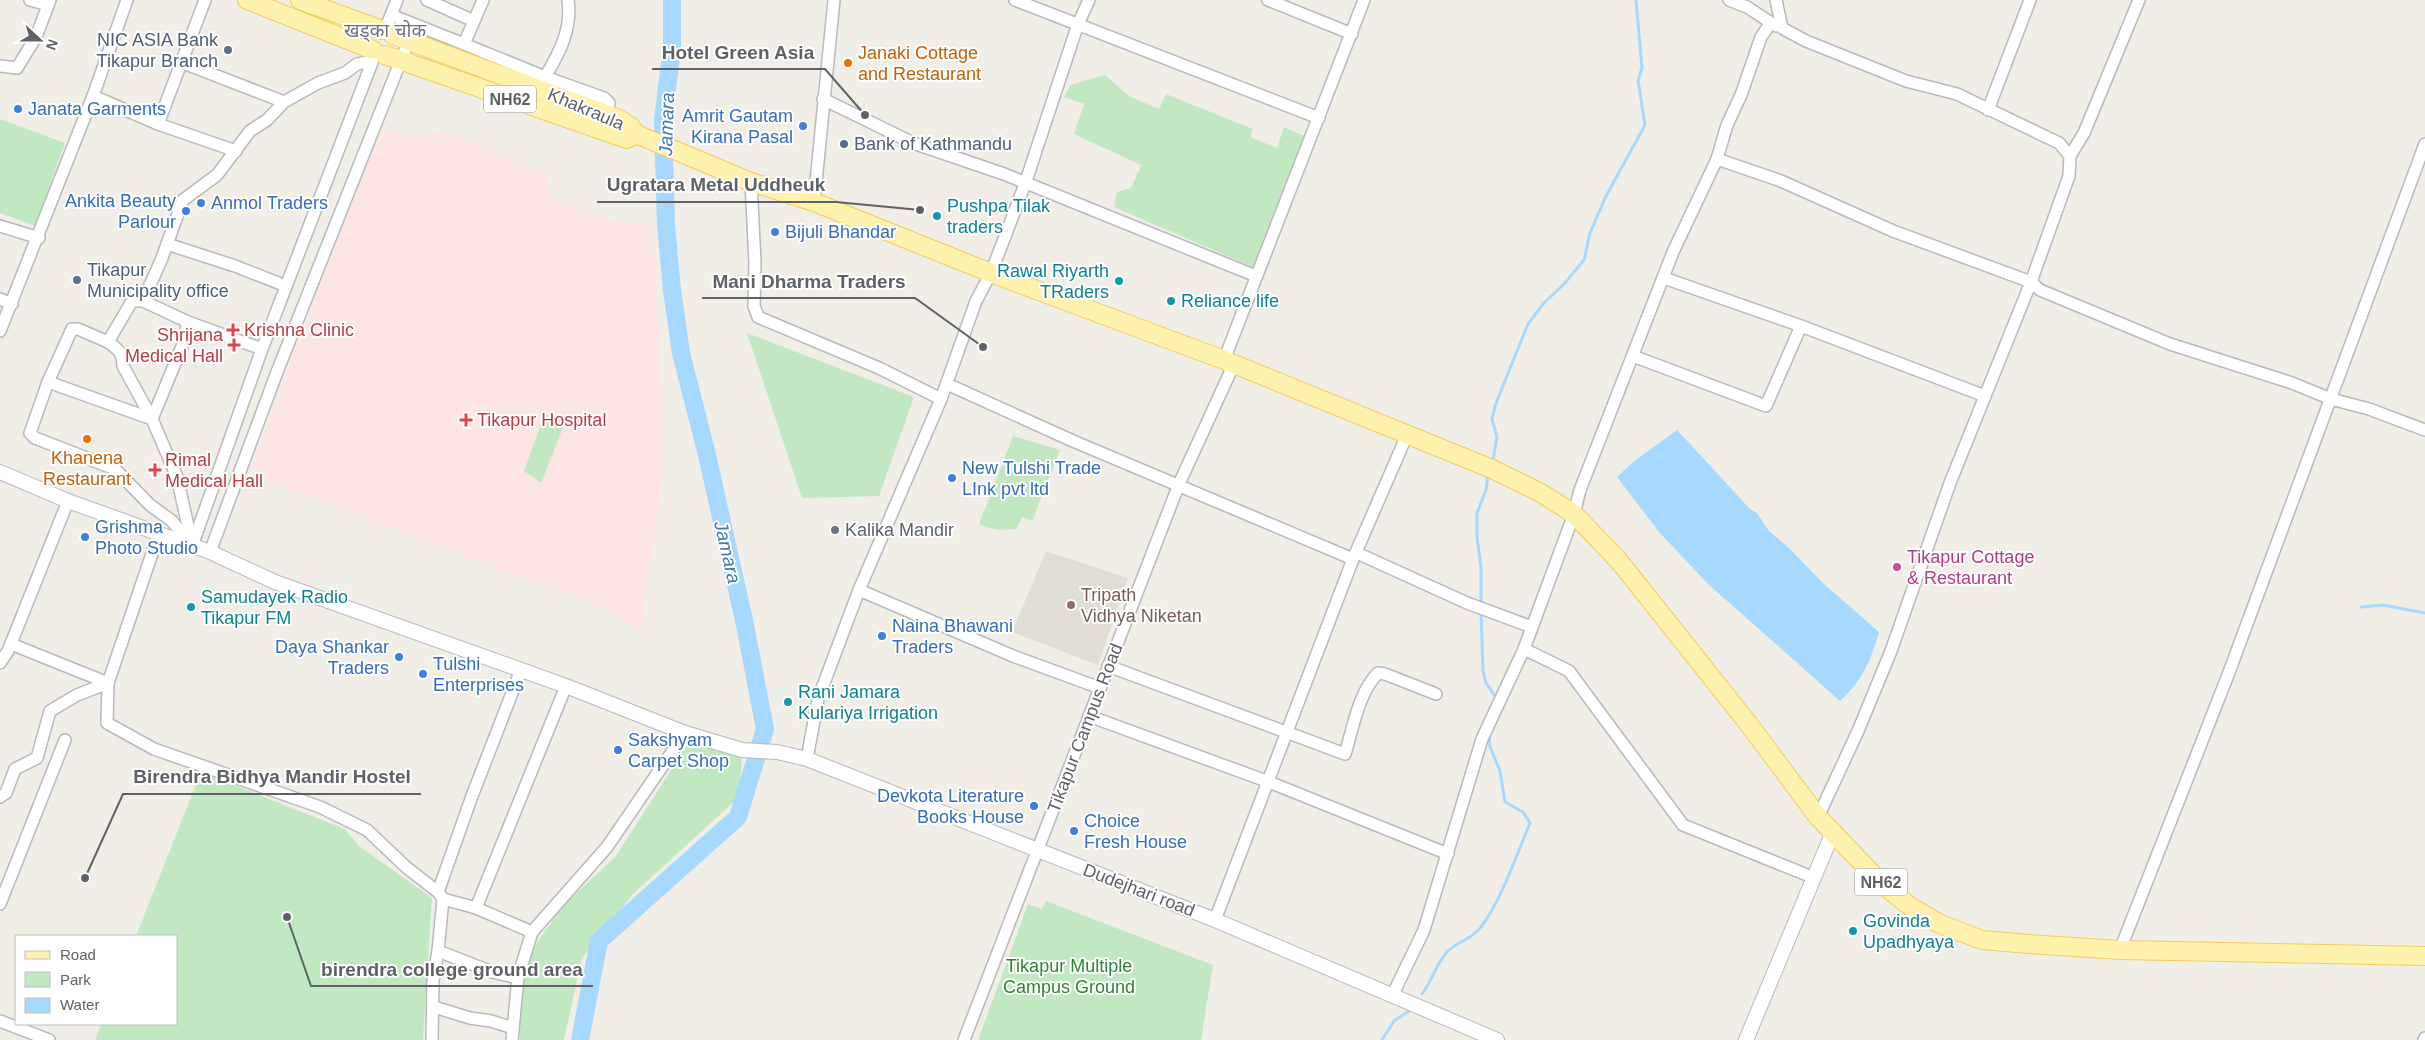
<svg xmlns="http://www.w3.org/2000/svg" width="2425" height="1040" viewBox="0 0 2425 1040" font-family="Arial,'Noto Sans Devanagari',sans-serif">
<rect width="100%" height="100%" fill="#f0eee6"/>
<path fill="#e0ddd4" d="M1046,551L1128,578L1098,665L1012,632Z"/>
<path fill="#fce5e3" d="M377,128L414,138L431,132L455,134L549,175L546,188L555,196L608,220L653,225L665,461L640,631L616,616L547,584L531,582L249,474Z"/>
<g fill="#c2e8c2">
<path d="M1105,75L1129,96L1159,109L1166,94L1253,129L1250,137L1277,148L1284,127L1304,136L1255,268L1114,207L1117,192L1131,188L1141,165L1074,134L1084,104L1064,97L1070,85Z"/>
<path d="M0,119L65,143L35,226L0,213Z"/>
<path d="M747,333L914,397L879,496L802,498Z"/>
<path d="M545,414L566,420L541,483L524,471Z"/>
<path d="M1013,436L1060,450L1032,521L1022,517L1016,529C1004,530 990,531 979,524Z"/>
<path d="M689,742L742,754L739,797L633,894L582,958L564,1040H520V1001L532,950L563,906L616,856Z"/>
<path d="M201,772L345,829L359,846L432,898L423,1040H95L101,1024H176V936H136Z"/>
<path d="M1046,901L1213,965L1201,1040H978L1028,904L1042,909Z"/>
</g>
<path fill="#a7d9ff" d="M1677,430L1750,509L1757,513L1769,531L1789,548L1823,583L1879,632C1870,662 1864,678 1840,701L1708,584L1659,532L1617,477L1633,462Z"/>
<g fill="none" stroke-linecap="round" stroke-linejoin="round">
<g stroke="#a7d9ff" stroke-width="3">
<path d="M1493,460L1497,437L1492,419L1496,403L1528,324L1544,303L1564,284L1584,260L1590,233L1605,198L1645,125L1638,80L1642,68L1636,0"/>
<path d="M1481,606V567L1477,537V513L1486,490L1488,475"/>
<path d="M2361,607L2383,605L2425,613"/>
<path d="M1481,612L1483,671L1486,683L1497,699"/>
<path d="M1422,994C1432,981 1437,962 1447,952C1456,942 1473,939 1481,927C1501,901 1517,854 1530,823L1523,812L1505,802L1500,771L1490,747L1489,733"/>
<path d="M1382,1040L1394,1021L1412,1009"/>
</g>
<path stroke="#a7d9ff" stroke-width="18" d="M580,1040L599,941L738,817L765,729L745,625L707,455L681,353L672,290L666,225L663,119L672,49V0"/>
<g stroke="#b6b9bd" stroke-width="14">
<g id="minor">
<path d="M30,0L48,5"/>
<path d="M427,0L474,21L483,0"/>
<path d="M568,0C572,29 560,52 545,77L604,98L609,103L608,115"/>
<path d="M1015,0L1319,118"/>
<path d="M1268,0L1352,34"/>
<path d="M1729,0L1747,7L1776,26"/>
<path d="M1776,0L1782,28L1806,41L1906,81L1957,94L2059,143L2070,156L2069,176L2031,282L2040,290L2170,344L2292,383L2331,399L2369,409L2425,430"/>
<path d="M391,15L464,44L474,21"/>
<path d="M385,30L397,0"/>
<path d="M464,44L545,77"/>
<path d="M181,62L284,102"/>
<path d="M0,66L17,68L36,37L50,0"/>
<path d="M93,96L158,124L236,151"/>
<path d="M823,99L913,143L1004,174L1251,274"/>
<path d="M1988,110L2030,0"/>
<path d="M158,124L205,0"/>
<path d="M2070,156L2084,133L2139,0"/>
<path d="M1717,159L1781,181L1893,231L2031,282L1950,483L1891,651L1858,731L1818,817"/>
<path d="M751,182L755,263L754,306L758,317L879,368L941,399L976,301L991,273L1025,184L1078,24L1089,0"/>
<path d="M814,202L834,0"/>
<path d="M0,226L39,238"/>
<path d="M167,244L235,266L286,286"/>
<path d="M1664,278L1801,326"/>
<path d="M0,299L12,304"/>
<path d="M188,322L183,344L152,419L177,477L192,544"/>
<path d="M0,331L93,96L127,0"/>
<path d="M108,342C118,349 123,353 123,366L152,419"/>
<path d="M262,349L188,322L143,301L162,258L183,200L217,175L250,131L267,120L284,102L318,83L345,73L357,64L372,61"/>
<path d="M1633,356L1766,406L1801,326L1985,396"/>
<path d="M1224,360L1364,0"/>
<path d="M48,382L72,329H78L108,342L132,301H143"/>
<path d="M947,384L1073,441L1353,559"/>
<path d="M152,419L48,382L30,433L35,438L115,469L150,505L172,521L192,546"/>
<path d="M192,546L262,349L376,52"/>
<path d="M210,552L277,372L409,40"/>
<path d="M1357,553L1467,603L1532,627"/>
<path d="M859,590L1013,656L1100,688"/>
<path d="M11,644L108,683L159,533"/>
<path d="M1524,649L1569,671L1683,825L1812,877"/>
<path d="M0,663L8,651L68,501"/>
<path d="M1108,666L1345,754C1353,729 1358,693 1378,673L1385,674L1436,694"/>
<path d="M1089,716L1269,782L1448,854"/>
<path d="M807,759L818,699L859,590L941,399"/>
<path d="M0,797L6,793L15,769L37,758L50,711L77,695L108,683L107,723L154,749L320,807L367,830L406,867L438,892L472,796L521,670"/>
<path d="M439,893L443,899L476,908L532,932"/>
<path d="M443,899L438,951L492,972L518,978"/>
<path d="M0,904L65,740"/>
<path d="M476,908L566,686"/>
<path d="M1215,920L1353,559L1407,435"/>
<path d="M2120,950L2228,675L2425,144"/>
<path d="M1393,994L1424,930L1482,739L1524,649L1574,514L1580,490L1673,252L1717,159L1727,125L1741,95L1761,37L1770,24"/>
<path d="M434,1007L470,1018L491,1021L513,1028"/>
<path d="M0,1021L49,1040"/>
<path d="M432,1040L433,981L438,951"/>
<path d="M512,1040L518,977L532,932L607,847L685,733"/>
<path d="M964,1040L1179,484L1234,364"/>
<path d="M2424,1040L2425,1038"/>
</g>
</g>
<g stroke="#b6b9bd" stroke-width="16">
<g id="tertiary">
<path d="M0,472L68,501L210,552L275,582L566,686L685,733L742,750L777,752L807,759L1215,920L1497,1040"/>
<path d="M1746,1040L1833,832"/>
</g>
</g>
<g stroke="#f6ca5a" stroke-width="20">
<g id="primary">
<path d="M247,0L373,50"/>
<path d="M300,0L382,30"/>
<path d="M393,35L619,119L631,127L636,134L751,182L814,202L991,273L1224,360L1492,469L1541,493L1574,514L1619,561L1747,722L1818,817L1883,885L1911,907L1940,924L1982,940L2029,944L2120,950L2425,956"/>
<path d="M385,55L627,139L636,134"/>
</g>
</g>
<use href="#minor" stroke="#fff" stroke-width="11"/>
<use href="#tertiary" stroke="#fff" stroke-width="14"/>
<use href="#primary" stroke="#fff2ac" stroke-width="18"/>
</g>
<g fill="#5c6f8a" stroke="#fff" stroke-width="2">
<circle cx="228" cy="50" r="5"/>
<circle cx="844" cy="144" r="5"/>
<circle cx="77" cy="280" r="5"/>
</g>
<g fill="#e8710a" stroke="#fff" stroke-width="2">
<circle cx="848" cy="63" r="5"/>
<circle cx="87" cy="439" r="5"/>
</g>
<g fill="#3f7fe0" stroke="#fff" stroke-width="2">
<circle cx="18" cy="109" r="5"/>
<circle cx="803" cy="126" r="5"/>
<circle cx="201" cy="203" r="5"/>
<circle cx="186" cy="211" r="5"/>
<circle cx="775" cy="232" r="5"/>
<circle cx="952" cy="478" r="5"/>
<circle cx="85" cy="537" r="5"/>
<circle cx="882" cy="636" r="5"/>
<circle cx="399" cy="657" r="5"/>
<circle cx="423" cy="674" r="5"/>
<circle cx="618" cy="750" r="5"/>
<circle cx="1034" cy="806" r="5"/>
<circle cx="1074" cy="831" r="5"/>
</g>
<g fill="#0f9aa8" stroke="#fff" stroke-width="2">
<circle cx="937" cy="216" r="5"/>
<circle cx="1119" cy="281" r="5"/>
<circle cx="1171" cy="301" r="5"/>
<circle cx="191" cy="607" r="5"/>
<circle cx="788" cy="702" r="5"/>
<circle cx="1853" cy="931" r="5"/>
</g>
<g fill="#e0444e" stroke="#fff" stroke-width="2">
<path d="M230.5 322.5h5v5h5v5h-5v5h-5v-5h-5v-5h5z"/>
<path d="M231.5 337.5h5v5h5v5h-5v5h-5v-5h-5v-5h5z"/>
<path d="M463.5 412.5h5v5h5v5h-5v5h-5v-5h-5v-5h5z"/>
<path d="M152.5 462.5h5v5h5v5h-5v5h-5v-5h-5v-5h5z"/>
</g>
<circle fill="#6b7280" stroke="#fff" stroke-width="2" cx="835" cy="530" r="5"/>
<circle fill="#d1479c" stroke="#fff" stroke-width="2" cx="1897" cy="567" r="5"/>
<circle fill="#8d6e63" stroke="#fff" stroke-width="2" cx="1071" cy="605" r="5"/>
<g text-anchor="middle" stroke-width="4" stroke-linejoin="round" paint-order="stroke">
<g fill="#fff" stroke="#8e9195" stroke-width="1">
<rect x="484" y="85.5" width="52" height="27" rx="4"/>
<rect x="1855" y="868.5" width="52" height="27" rx="4"/>
</g>
<g font-size="16" font-weight="bold" fill="#5e6267">
<text x="510" y="105">NH62</text>
<text x="1881" y="888">NH62</text>
</g>
<g font-size="18" fill="#4e5e75" stroke="#fff" text-anchor="start">
<text x="218" y="46" text-anchor="end">NIC ASIA Bank<tspan x="218" dy="21">Tikapur Branch</tspan></text>
<text x="854" y="150">Bank of Kathmandu</text>
<text x="87" y="276">Tikapur<tspan x="87" dy="21">Municipality office</tspan></text>
</g>
<g font-size="18" fill="#c56008" stroke="#fff" text-anchor="start">
<text x="858" y="59">Janaki Cottage<tspan x="858" dy="21">and Restaurant</tspan></text>
<text x="87" y="464" text-anchor="middle">Khanena<tspan x="87" dy="21">Restaurant</tspan></text>
</g>
<g font-size="18" fill="#366cbe" stroke="#fff" text-anchor="start">
<text x="28" y="115">Janata Garments</text>
<text x="793" y="122" text-anchor="end">Amrit Gautam<tspan x="793" dy="21">Kirana Pasal</tspan></text>
<text x="176" y="207" text-anchor="end">Ankita Beauty<tspan x="176" dy="21">Parlour</tspan></text>
<text x="211" y="209">Anmol Traders</text>
<text x="785" y="238">Bijuli Bhandar</text>
<text x="962" y="474">New Tulshi Trade<tspan x="962" dy="21">LInk pvt ltd</tspan></text>
<text x="95" y="533">Grishma<tspan x="95" dy="21">Photo Studio</tspan></text>
<text x="892" y="632">Naina Bhawani<tspan x="892" dy="21">Traders</tspan></text>
<text x="389" y="653" text-anchor="end">Daya Shankar<tspan x="389" dy="21">Traders</tspan></text>
<text x="433" y="670">Tulshi<tspan x="433" dy="21">Enterprises</tspan></text>
<text x="628" y="746">Sakshyam<tspan x="628" dy="21">Carpet Shop</tspan></text>
<text x="1024" y="802" text-anchor="end">Devkota Literature<tspan x="1024" dy="21">Books House</tspan></text>
<text x="1084" y="827">Choice<tspan x="1084" dy="21">Fresh House</tspan></text>
</g>
<g font-size="18" fill="#5e6267" stroke="#fff">
<text transform="translate(586 109) rotate(23)" y="6">Khakraula</text>
<text transform="translate(1085 728) rotate(-69)" y="6">Tikapur Campus Road</text>
<text transform="translate(1139 890) rotate(21)" y="6">Dudejhari road</text>
</g>
<g font-size="18" fill="#0d838f" stroke="#fff" text-anchor="start">
<text x="947" y="212">Pushpa Tilak<tspan x="947" dy="21">traders</tspan></text>
<text x="1109" y="277" text-anchor="end">Rawal Riyarth<tspan x="1109" dy="21">TRaders</tspan></text>
<text x="1181" y="307">Reliance life</text>
<text x="201" y="603">Samudayek Radio<tspan x="201" dy="21">Tikapur FM</tspan></text>
<text x="798" y="698">Rani Jamara<tspan x="798" dy="21">Kulariya Irrigation</tspan></text>
<text x="1863" y="927">Govinda<tspan x="1863" dy="21">Upadhyaya</tspan></text>
</g>
<g font-size="18" fill="#be3a42" stroke="#fff" text-anchor="start">
<text x="244" y="336">Krishna Clinic</text>
<text x="223" y="341" text-anchor="end">Shrijana<tspan x="223" dy="21">Medical Hall</tspan></text>
<text x="477" y="426">Tikapur Hospital</text>
<text x="165" y="466">Rimal<tspan x="165" dy="21">Medical Hall</tspan></text>
</g>
<g font-size="18" fill="#5b616d" stroke="#fff" text-anchor="start">
<text x="845" y="536">Kalika Mandir</text>
</g>
<g font-size="18" fill="#b23c85" stroke="#fff" text-anchor="start">
<text x="1907" y="563">Tikapur Cottage<tspan x="1907" dy="21">&amp; Restaurant</tspan></text>
</g>
<g font-size="18" fill="#785e54" stroke="#fff" text-anchor="start">
<text x="1081" y="601">Tripath<tspan x="1081" dy="21">Vidhya Niketan</tspan></text>
</g>
<g font-size="18" fill="#318235" stroke="#fff">
<text x="1069" y="972">Tikapur Multiple<tspan x="1069" dy="21">Campus Ground</tspan></text>
</g>
<g font-size="19" fill="#6f7479" stroke="#fff">
<text x="385" y="37">खड्का चोक</text>
</g>
<g font-size="19" font-style="italic" fill="#4078b6" stroke="#fff">
<text transform="translate(666 124) rotate(-88)" y="7">Jamara</text>
<text transform="translate(728 552) rotate(77)" y="7">Jamara</text>
</g>
</g>
<path fill="none" stroke="#5e6267" stroke-width="2" d="M865 115L825 69H652M920 210L836 202H597M983 347L915 298H702M85 878L123 794H421M287 917L311 986H593"/>
<g fill="#5e6267" stroke="#fff" stroke-width="2">
<circle cx="865" cy="115" r="5"/>
<circle cx="920" cy="210" r="5"/>
<circle cx="983" cy="347" r="5"/>
<circle cx="85" cy="878" r="5"/>
<circle cx="287" cy="917" r="5"/>
</g>
<g font-size="19" text-anchor="middle" font-weight="bold" fill="#5e6267" stroke="#fff" stroke-width="4" stroke-linejoin="round" paint-order="stroke">
<text x="738" y="59">Hotel Green Asia</text>
<text x="716" y="191">Ugratara Metal Uddheuk</text>
<text x="809" y="288">Mani Dharma Traders</text>
<text x="272" y="783">Birendra Bidhya Mandir Hostel</text>
<text x="452" y="976">birendra college ground area</text>
</g>
<rect x="15" y="935" width="162" height="90" fill="#ffffff" stroke="#bfc0c2"/>
<rect x="25" y="951" width="25" height="8" fill="#fff2ac" stroke="#bfc0c2"/>
<text x="60" y="960" font-size="15" fill="#5e6267">Road</text>
<rect x="25" y="972" width="25" height="15" fill="#c2e8c2" stroke="#bfc0c2"/>
<text x="60" y="985" font-size="15" fill="#5e6267">Park</text>
<rect x="25" y="998" width="25" height="15" fill="#a7d9ff" stroke="#bfc0c2"/>
<text x="60" y="1010" font-size="15" fill="#5e6267">Water</text>
<g transform="translate(40 40) rotate(111)" stroke="#ffffff" stroke-width="4" paint-order="stroke">
<path d="M0-4L9 19L0 12L-9 19Z" fill="#5e6267"/>
<text y="-8" font-size="14" font-weight="bold" text-anchor="middle" fill="#5e6267">N</text>
</g>
</svg>
